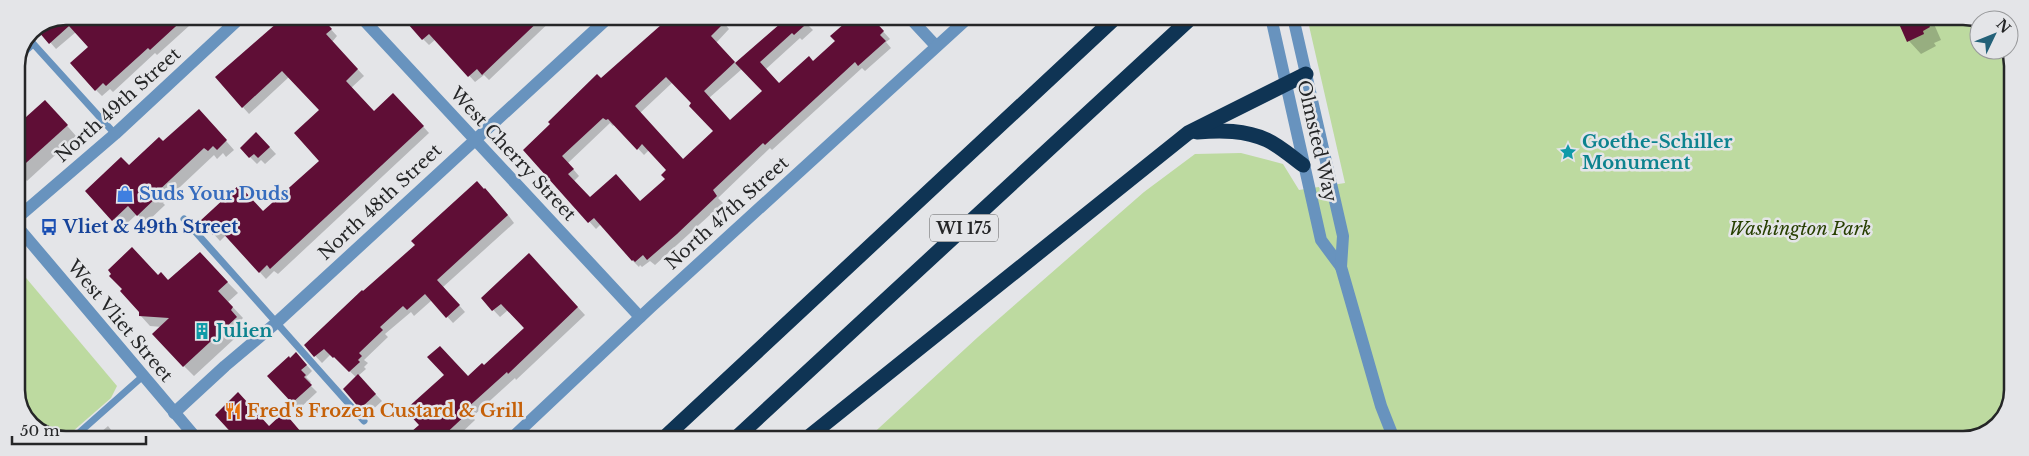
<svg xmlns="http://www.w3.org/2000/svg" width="2029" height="456" viewBox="0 0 2029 456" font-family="'Libre Baskerville',serif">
<rect width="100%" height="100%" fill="#e4e5e8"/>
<g fill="#bddaa0">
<path d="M1307,17H1973L1979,21V50H2008L2012,59V400L1996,428L1964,440L867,439L978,337L1144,192L1195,154L1241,153L1283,164L1299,190L1345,183Z"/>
<path d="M16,266L117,386L111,398L64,439H56L29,423L17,397Z"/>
</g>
<g fill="#0003" fill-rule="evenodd">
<path d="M66,16H200L157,55L155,53L113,92L110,89L102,96L96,90L90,47L76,32L56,49L38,28Z"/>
<path d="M319,16L337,36L332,42L364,76L351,88L374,113L400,101L429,133L278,274L274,271L266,279L226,235L220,241L202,221L263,212L321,161L320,110L289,77L249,114L217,78Z"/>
<path d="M400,16H556L489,80L484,75L475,82L436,39L429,45Z"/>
<path d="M672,17H732L724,23L729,29L716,43L736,64L788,17H800L813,30L802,40L800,38L766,69L779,84L813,62L837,41L847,23L841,17H870L890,39L886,42L891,48L865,71L862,68L772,150L770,148L718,198L723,203L655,265L650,261L642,267L640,265L639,267L632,260L601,224L596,229L524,150ZM742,69L763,91L730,122L709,98ZM673,82L693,103L715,132L684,160L640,113ZM610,123L613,126L615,124L644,155L649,150L668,170L667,179L641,203L590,199L574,181L579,176L568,163Z"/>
<path d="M1897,17H1943L1944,19L1934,24L1941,40L1934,43L1936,46L1921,54L1909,41Z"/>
<path d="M55,112L76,136L27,181L16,170Z"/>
<path d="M207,119L234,150L226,157L223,153L217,159L214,155L163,203L165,205L146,223L137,214L122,228L87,191L129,166L163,143Z"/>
<path d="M263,140L276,154L265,164L261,160L257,164L241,148Z"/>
<path d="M477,183L505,211L514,223L443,287L465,312L453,323L432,300L414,316L411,312L385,334L388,337L364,360L368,363L364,367L366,369L358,376L382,401L368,414L344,389L357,378L331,354L322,363L305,345L417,245Z"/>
<path d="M200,254L238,293L228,302L243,318L240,321L246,328L194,376L184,366L162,327L150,326L140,315L158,276L169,282Z"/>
<path d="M536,262L585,315L516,380L515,378L472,417L475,420L455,439H405L468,378L484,367L525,329L508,310L500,317L482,298Z"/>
<path d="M302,360L312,371L306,377L311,382L309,384L317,392L299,409L269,376Z"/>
<path d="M108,426L118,439H93Z"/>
</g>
<g fill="#5f0e36" fill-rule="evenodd">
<path d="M66,16H187L150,50L148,48L106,86L103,83L95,91L70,63L88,47L69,26L49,44L38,31L44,25Z"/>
<path d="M285,16H320L332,29L326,34L358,69L346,81L374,111L393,93L424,126L270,269L267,265L259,273L219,229L213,235L200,221L239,185L263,211L319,161L294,133L319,110L282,71L242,108L215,77Z"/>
<path d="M401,16H544L482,75L477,69L468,77L429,34L422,40Z"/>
<path d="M670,17H730L711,36L735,62L704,91L730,120L762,91L735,63L788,17H814L794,35L792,33L760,62L779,83L809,56L813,61L835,41L830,36L852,17H871L884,31L880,35L886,41L858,66L855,62L765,145L763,143L713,190L717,196L677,234L647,260L643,255L635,262L633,260L632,261L594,218L588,223L523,150L550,124L548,122L597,74L601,78ZM666,77L691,103L689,106L713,131L683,159L635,106ZM603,118L606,120L608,119L637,150L642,144L666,170L661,175L665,179L640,201L616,174L590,197L568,174L574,169L562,156Z"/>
<path d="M1896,17H1925L1930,27L1923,31L1924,34L1907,42Z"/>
<path d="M45,100L68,125L16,172V126Z"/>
<path d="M199,109L227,140L217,150L213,146L208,151L204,148L155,194L158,196L137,216L128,206L112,221L85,191L121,157L129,165L159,137L163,141Z"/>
<path d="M256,132L270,147L258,158L254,154L249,158L240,148Z"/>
<path d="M477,181L484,189L485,188L508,215L437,280L460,305L446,318L425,294L407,310L403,306L380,327L383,330L359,353L362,356L358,360L360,362L349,372L334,357L333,358L324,349L314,357L304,345L362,290L363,291L415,245L411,241Z"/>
<path d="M132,247L158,275L161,272L168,280L200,252L228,282L218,291L233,307L231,310L237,317L183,367L152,334L169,318L139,316V312L120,291L122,289L109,276L111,274L108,270Z"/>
<path d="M529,253L578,307L508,374L507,372L466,409L469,412L440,439H403L419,425L405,410L444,375L427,357L440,346L468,376L482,363L484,365L524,328L501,304L492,311L481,298Z"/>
<path d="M296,352L307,365L301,370L306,375L304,377L312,385L292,403L267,376L289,356L290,358Z"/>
<path d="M358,374L376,394L360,409L343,389Z"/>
<path d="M238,392L269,426L284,412L307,439H237L215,415Z"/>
</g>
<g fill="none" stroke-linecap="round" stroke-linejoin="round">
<g stroke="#6893be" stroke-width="7">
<path d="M1966,17V19"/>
<path d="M28,38L115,134"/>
<path d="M20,56L33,44"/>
<path d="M184,219L364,421"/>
<path d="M72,439L143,376"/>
</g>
<g stroke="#6893be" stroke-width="12">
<path d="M360,16L640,317"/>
<path d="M909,17L936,46"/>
<path d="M16,219L115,134L242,16"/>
<path d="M174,413L225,366L276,323L609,17"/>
</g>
<g stroke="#6893be" stroke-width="12">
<path d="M1271,17L1321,240L1341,267"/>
<path d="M1293,17L1343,236L1341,267L1381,406L1394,439"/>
<path d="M16,225L197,439"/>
<path d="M511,439L651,307L969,17"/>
</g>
<g stroke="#0f3454" stroke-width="15">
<path d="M1197,132C1221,130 1245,130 1267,140C1280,146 1292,157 1303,165"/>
<path d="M663,439L1116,17"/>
<path d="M735,439L1192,17"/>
<path d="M806,439L1188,133L1306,74"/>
</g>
</g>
<defs>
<g id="sight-bare" transform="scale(1.35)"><path d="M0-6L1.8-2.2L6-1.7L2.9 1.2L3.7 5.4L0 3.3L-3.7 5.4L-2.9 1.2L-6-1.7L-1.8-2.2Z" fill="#0f9aa8" stroke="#e4e5e8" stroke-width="2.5" paint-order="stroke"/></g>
<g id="shop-bare" transform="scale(1.35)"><path d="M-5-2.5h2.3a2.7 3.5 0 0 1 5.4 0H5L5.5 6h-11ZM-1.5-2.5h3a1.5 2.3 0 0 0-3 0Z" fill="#3f7fe0" stroke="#e4e5e8" stroke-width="2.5" paint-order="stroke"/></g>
<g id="bus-bare" transform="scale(1.35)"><path d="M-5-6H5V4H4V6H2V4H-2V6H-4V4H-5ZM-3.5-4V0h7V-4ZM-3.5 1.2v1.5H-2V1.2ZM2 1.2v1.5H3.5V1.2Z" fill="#1a4fb4" stroke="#e4e5e8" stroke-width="2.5" paint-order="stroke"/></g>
<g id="building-bare" transform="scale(1.35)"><path d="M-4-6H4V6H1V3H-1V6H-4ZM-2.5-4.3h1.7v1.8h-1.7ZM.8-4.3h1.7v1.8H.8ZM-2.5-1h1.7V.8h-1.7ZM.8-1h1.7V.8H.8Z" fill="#0f9aa8" stroke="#e4e5e8" stroke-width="2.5" paint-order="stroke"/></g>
<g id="restaurant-bare" transform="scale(1.35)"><path d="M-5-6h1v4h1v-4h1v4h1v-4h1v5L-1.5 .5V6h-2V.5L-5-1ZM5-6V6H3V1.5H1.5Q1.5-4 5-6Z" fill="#e8710a" stroke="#e4e5e8" stroke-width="2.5" paint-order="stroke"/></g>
</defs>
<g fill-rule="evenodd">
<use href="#sight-bare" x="1568" y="152"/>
<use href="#shop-bare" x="125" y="194"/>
<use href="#bus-bare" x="49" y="227"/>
<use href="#building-bare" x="202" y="331"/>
<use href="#restaurant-bare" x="233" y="411"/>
</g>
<g text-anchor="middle" stroke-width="5" stroke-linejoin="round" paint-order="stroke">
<rect fill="#e4e5e8" stroke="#5e5f61" stroke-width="1" x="930" y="214.5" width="68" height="27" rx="4"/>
<g font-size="16" font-weight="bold" fill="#252627">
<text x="964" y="234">WI 175</text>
</g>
<g font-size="18" fill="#252627" stroke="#e4e5e8">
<text transform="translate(118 105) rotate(-42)" y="6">North 49th Street</text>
<text transform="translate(1317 141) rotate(77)" y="6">Olmsted Way</text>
<text transform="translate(513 154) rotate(47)" y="6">West Cherry Street</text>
<text transform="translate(380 202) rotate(-43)" y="6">North 48th Street</text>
<text transform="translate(727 213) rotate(-42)" y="6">North 47th Street</text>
<text transform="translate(120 321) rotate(50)" y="6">West Vliet Street</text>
</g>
<g font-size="18" font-weight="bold" fill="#0d838f" stroke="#e4e5e8" text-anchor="start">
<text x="1582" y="148">Goethe-Schiller<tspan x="1582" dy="21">Monument</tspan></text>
<text x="216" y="337">Julien</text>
</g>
<g font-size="18" font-weight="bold" fill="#366cbe" stroke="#e4e5e8" text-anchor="start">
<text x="139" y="200">Suds Your Duds</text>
</g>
<g font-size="18" font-weight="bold" fill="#164399" stroke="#e4e5e8" text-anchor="start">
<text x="63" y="233">Vliet &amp; 49th Street</text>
</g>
<g font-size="18" font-style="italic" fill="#273f01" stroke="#e4e5e8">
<text x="1800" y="235">Washington Park</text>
</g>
<g font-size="18" font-weight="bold" fill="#c56008" stroke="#e4e5e8" text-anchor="start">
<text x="247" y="417">Fred's Frozen Custard &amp; Grill</text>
</g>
</g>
<path d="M0 0H2029V456H0ZM66 25H1963A41 41 0 0 1 2004 66V390A41 41 0 0 1 1963 431H66A41 41 0 0 1 25 390V66A41 41 0 0 1 66 25Z" fill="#e4e5e8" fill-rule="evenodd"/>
<path fill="none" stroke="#252627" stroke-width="2.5" d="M66 25H1963A41 41 0 0 1 2004 66V390A41 41 0 0 1 1963 431H66A41 41 0 0 1 25 390V66A41 41 0 0 1 66 25Z"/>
<g transform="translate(1994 35) rotate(47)"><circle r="24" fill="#e4e5e8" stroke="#98999b"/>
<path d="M0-4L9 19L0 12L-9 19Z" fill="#236178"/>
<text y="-8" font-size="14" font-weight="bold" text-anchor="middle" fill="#252627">N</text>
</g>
<path d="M12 436v8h134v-8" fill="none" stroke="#252627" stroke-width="2.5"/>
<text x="20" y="436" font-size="15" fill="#252627" stroke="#e4e5e8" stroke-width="4" paint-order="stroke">50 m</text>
</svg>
